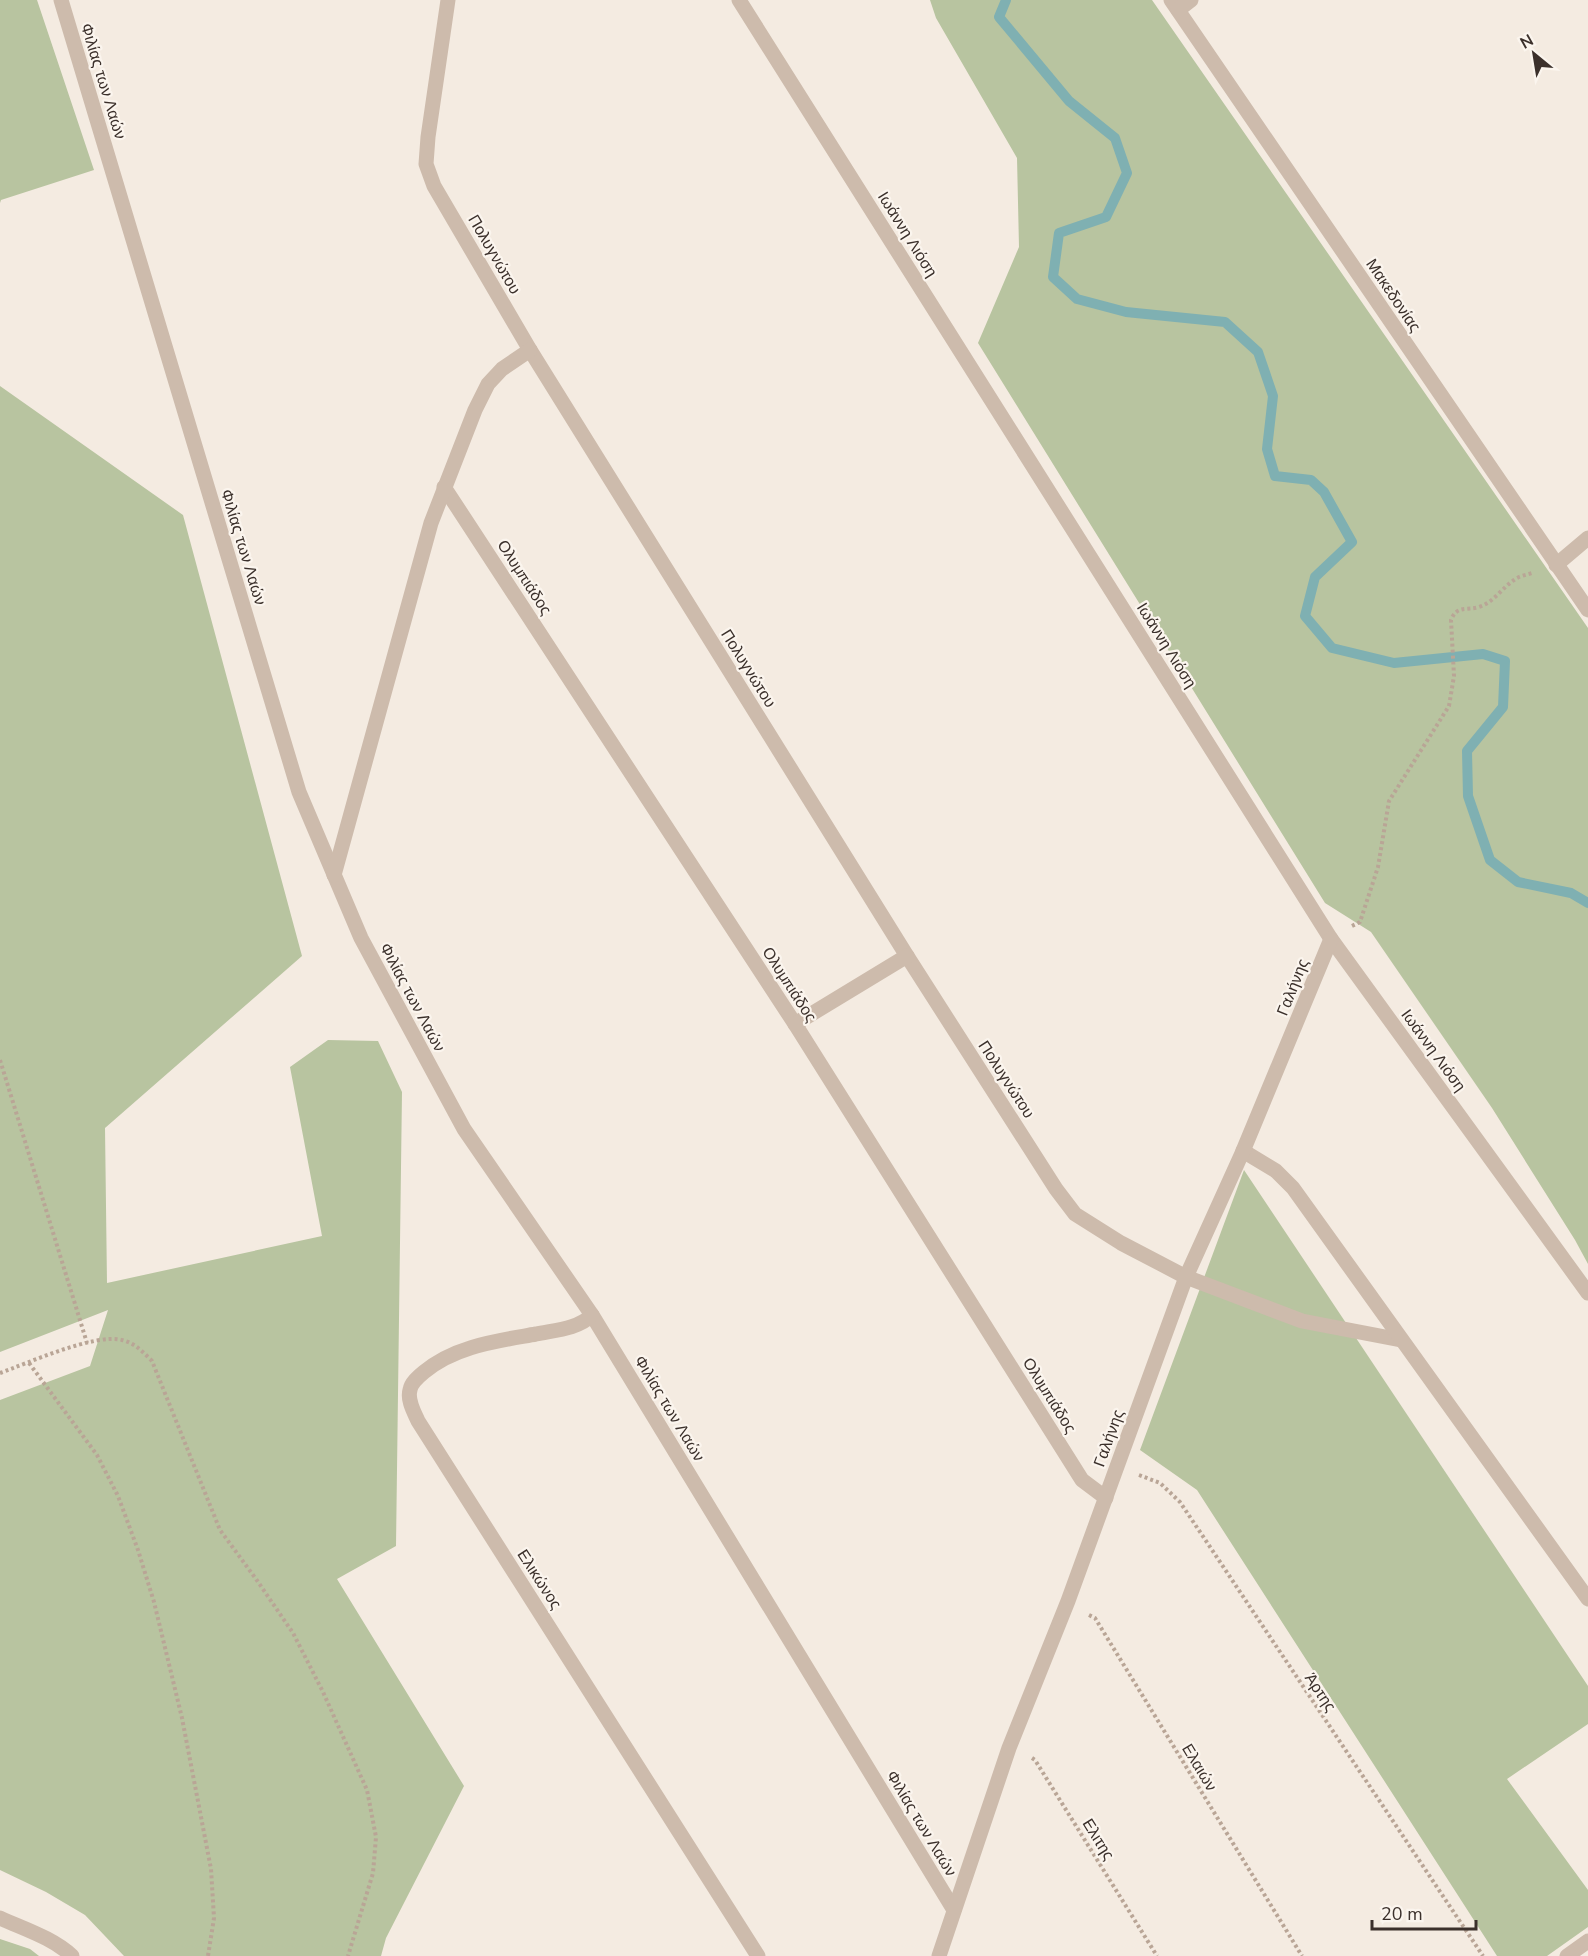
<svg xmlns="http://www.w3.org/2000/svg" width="1588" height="1956" viewBox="0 0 1588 1956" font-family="'Nunito Sans',sans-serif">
<rect width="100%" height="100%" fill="#f4ebe1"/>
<g fill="#b8c4a0">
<path d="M0,0H37L94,170L1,200L0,203Z"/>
<path d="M930,0H1152L1588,628V1264L1575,1240L1492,1108L1371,932L1325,903L978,343L1019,247L1017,158L936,18Z"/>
<path d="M0,386L183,515L302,956L105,1128L107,1283L322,1236L290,1067L328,1040L378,1041L402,1092L396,1546L337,1579L464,1786L386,1938L381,1956H124L85,1915L46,1892L0,1870V1400L90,1366L108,1310L0,1352Z"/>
<path d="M1244,1170L1588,1686V1724L1507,1779L1588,1890V1927L1547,1956H1497L1197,1490L1140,1450Z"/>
<path d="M0,1939L30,1949L39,1956H0Z"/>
</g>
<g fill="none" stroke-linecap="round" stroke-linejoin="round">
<path stroke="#7fb0b2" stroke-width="10" d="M1006,0L999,17L1069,101L1115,138L1127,173L1106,217L1059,233L1053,277L1077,299L1126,312L1225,322L1258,352L1273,396L1267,449L1275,476L1311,480L1324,492L1352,542L1315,577L1305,616L1332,648L1394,663L1483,654L1505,661L1503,707L1467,751L1468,796L1490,860L1518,882L1571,893L1588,903"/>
<g stroke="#b9a596" stroke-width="4" stroke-dasharray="3 3" stroke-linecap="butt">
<path d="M1352,926L1360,922L1378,867L1389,801L1449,706L1454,676L1451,620C1457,605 1466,611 1479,607C1494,602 1502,588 1514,580C1519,576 1526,575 1532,573"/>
<path d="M0,1060L87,1343"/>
<path d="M29,1363L97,1455L118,1496L138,1550L154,1602L182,1718L211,1869L214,1918L208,1956"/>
<path d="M0,1373C28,1363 95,1333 122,1340C135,1343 143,1352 152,1361L220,1530L256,1579L293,1633L323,1692L367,1790L376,1837L373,1873L348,1956"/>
<path d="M1139,1475L1160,1483L1180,1502L1483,1956"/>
<path d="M1089,1615L1095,1618L1302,1956"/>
<path d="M1032,1758L1035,1760L1157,1956"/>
</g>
<g stroke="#cdbbac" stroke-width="15">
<path d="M61,0L299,792L361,938L464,1129L592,1315L954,1910"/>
<path d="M448,0L428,137L426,164L434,186L530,350L907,956L1056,1189L1075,1214L1121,1243L1186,1277L1302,1321L1401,1340"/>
<path d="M739,0L1331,939L1588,1293"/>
<path d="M1171,0L1588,610"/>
<path d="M1178,10L1191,0"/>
<path d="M444,487L795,1024L1082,1480L1106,1498"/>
<path d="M1556,565L1588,538"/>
<path d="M334,875L431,523L475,410L488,384L502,369L530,350"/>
<path d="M795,1024L907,956"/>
<path d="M1243,1151L1276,1171L1293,1188L1588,1599"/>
<path d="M592,1315C578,1329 555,1330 536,1334C497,1341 455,1346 424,1372C418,1377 411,1383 410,1390C407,1400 414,1412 418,1421L758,1956"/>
<path d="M0,1918C24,1929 53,1938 72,1956"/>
<path d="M939,1956L1009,1748L1068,1601L1186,1277L1243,1151L1331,939"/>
<path d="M1567,1956L1588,1941"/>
</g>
</g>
<g text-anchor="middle" stroke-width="4.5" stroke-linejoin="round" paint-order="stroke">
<g font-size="16" fill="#3b302b" stroke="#fbf5ee">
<text transform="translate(104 81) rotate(73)" y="6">Φιλίας των Λαών</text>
<text transform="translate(908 234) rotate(58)" y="6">Ιωάννη Λιόση</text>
<text transform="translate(495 254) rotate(60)" y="6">Πολυγνώτου</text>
<text transform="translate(1394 295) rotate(56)" y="6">Μακεδονίας</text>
<text transform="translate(244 547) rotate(73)" y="6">Φιλίας των Λαών</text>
<text transform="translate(525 577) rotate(57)" y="6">Ολυμπιάδος</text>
<text transform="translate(1167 645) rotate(58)" y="6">Ιωάννη Λιόση</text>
<text transform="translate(749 668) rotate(58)" y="6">Πολυγνώτου</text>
<text transform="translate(790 984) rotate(57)" y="6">Ολυμπιάδος</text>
<text transform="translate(1292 987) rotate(-68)" y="6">Γαλήνης</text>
<text transform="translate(413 997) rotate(62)" y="6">Φιλίας των Λαών</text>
<text transform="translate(1434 1050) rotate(54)" y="6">Ιωάννη Λιόση</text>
<text transform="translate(1007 1079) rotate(57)" y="6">Πολυγνώτου</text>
<text transform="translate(1050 1395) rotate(58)" y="6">Ολυμπιάδος</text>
<text transform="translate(670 1408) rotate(59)" y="6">Φιλίας των Λαών</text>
<text transform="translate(1108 1438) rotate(-70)" y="6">Γαλήνης</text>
<text transform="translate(540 1579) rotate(57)" y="6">Ελικώνος</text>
<text transform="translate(1321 1692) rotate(56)" y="6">Άρτης</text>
<text transform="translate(1200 1767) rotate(59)" y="6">Ελαιών</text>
<text transform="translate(922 1823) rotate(59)" y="6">Φιλίας των Λαών</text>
<text transform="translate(1099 1839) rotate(58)" y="6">Ελιτης</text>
</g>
</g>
<g transform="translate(1534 54) rotate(330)" stroke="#fbf5ee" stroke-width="4.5" paint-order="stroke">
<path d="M0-4.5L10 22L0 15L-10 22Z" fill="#3b302b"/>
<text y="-9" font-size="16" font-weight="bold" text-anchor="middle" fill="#3b302b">N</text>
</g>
<path d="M1372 1920v9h104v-9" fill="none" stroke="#3b302b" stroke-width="3"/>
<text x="1381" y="1920" font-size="18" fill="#3b302b" stroke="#fbf5ee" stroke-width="4.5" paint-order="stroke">20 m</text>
</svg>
